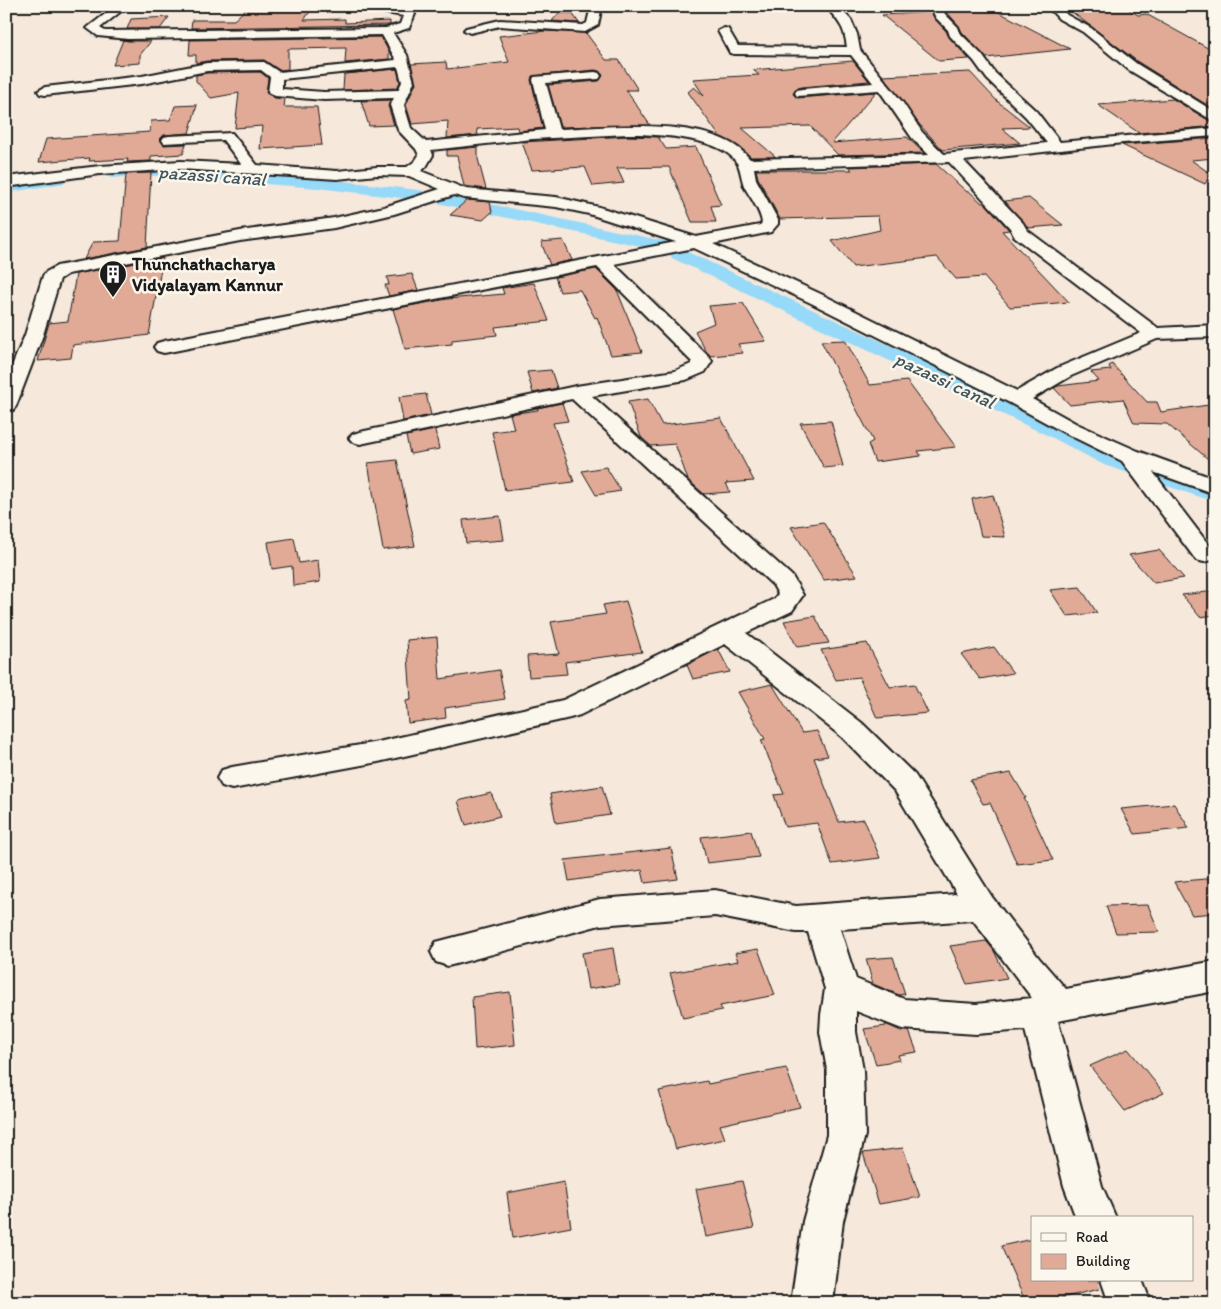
<svg xmlns="http://www.w3.org/2000/svg" width="1221" height="1309" viewBox="0 0 1221 1309" font-family="Itim,sans-serif">
<rect width="100%" height="100%" fill="#f6e8db"/>
<filter id="ink" filterUnits="userSpaceOnUse"><feTurbulence type="fractalNoise" baseFrequency=".02" numOctaves="2"/><feDisplacementMap in="SourceGraphic" scale="10" xChannelSelector="R" yChannelSelector="G"/><feConvolveMatrix kernelMatrix="1 2 1 2 8 2 1 2 1" color-interpolation-filters="sRGB"/></filter>
<g filter="url(#ink)">
<g fill="none" stroke-linecap="round" stroke-linejoin="round">
<g fill="#96d9f8" fill-rule="evenodd">
<path d="M145,165L318,178L418,190L424,191L426,195L424,199L418,200L318,188L145,175L112,178L106,176L104,173L106,170Z"/>
<path d="M58,174L64,175L66,179L64,183L6,193V183Z"/>
<path d="M443,194L659,240L665,241L668,245L665,249L659,250L437,203L434,199L437,195Z"/>
<path d="M679,248L1071,429L1120,455L1215,487V502L1104,465L1055,439L672,258L670,254L672,250Z"/>
</g>
</g>
<g fill="#e0aa96" stroke="#1c1c1c">
<path d="M249,6H314L304,20L345,19V23L390,21V25L191,28L192,20H234Z"/>
<path d="M1123,6L1138,15L1146,14L1215,52V110L1138,62L1068,9Z"/>
<path d="M989,7L1070,49L986,58L962,32L959,26L946,11Z"/>
<path d="M931,12L935,19L946,31L949,37L969,59L939,61L882,15Z"/>
<path d="M559,13H572L579,23L552,21Z"/>
<path d="M169,17L160,29H127L131,19Z"/>
<path d="M545,31L586,33L606,60H619L638,90H626L650,125L560,127L548,85L599,81L603,75L599,71L595,70L532,76L531,80L543,128L518,131L517,127L477,129L478,135L447,138L448,121L412,124L406,105L416,83L411,64L446,62L447,69L509,62L499,36Z"/>
<path d="M381,37L389,52V59L345,63L346,48L288,49V69L279,70L264,60L207,61L196,63V55H189L190,40Z"/>
<path d="M123,40L128,41H151L140,55V63L113,65Z"/>
<path d="M853,61L869,81L802,87L795,89L793,94L797,98L876,92L832,143L907,137L924,153L838,155L810,126L742,128L776,157H751L735,144L720,137L688,92L694,87L704,96L693,79L759,75L753,70Z"/>
<path d="M397,69L400,82L397,88L343,90L344,74Z"/>
<path d="M260,72L268,78L266,93L275,98L285,99L284,107H317L322,145L260,149L262,126L235,128L239,93L211,98L196,81V75L207,73Z"/>
<path d="M970,72L997,101L1030,127L1002,128L1020,143L943,150L919,124L883,76Z"/>
<path d="M1173,99L1215,124V126L1139,133L1098,105Z"/>
<path d="M391,100L388,106L394,125L369,126L361,101Z"/>
<path d="M197,105L189,133L164,135L160,139L164,145L186,144L183,154L151,156V161L127,162L128,159L89,161L90,158L39,162L46,139L150,132L151,121L170,120L175,106Z"/>
<path d="M628,136L658,137L666,149L696,147L721,205L711,206L716,222H692L669,167L617,168L624,183L593,186L585,167L532,170L522,142Z"/>
<path d="M1215,138V158L1191,160L1211,174L1205,184L1122,145Z"/>
<path d="M478,147V159L486,189L464,186L457,156H447V150Z"/>
<path d="M936,164L967,192L969,191L982,203H985L1009,230L1002,231L1069,302L1010,307L984,277L956,279L937,257L853,267L832,241L880,230L878,216L780,219L758,178L756,170H852L849,167Z"/>
<path d="M151,173L147,247L84,259L93,242L120,241L126,174Z"/>
<path d="M1029,198L1063,225L1028,228L1005,201Z"/>
<path d="M467,200L490,202L492,212L483,220L450,215Z"/>
<path d="M563,240L572,260L550,265L541,242Z"/>
<path d="M163,258L149,335L73,345L71,358L38,361L49,323L68,321L76,274Z"/>
<path d="M596,269L617,290L642,352L611,355L597,317L595,318L580,290L560,292L555,277Z"/>
<path d="M412,274L418,290L389,296L385,285H389L387,277Z"/>
<path d="M534,283L549,321L495,327L497,335L452,340V344L405,349L393,309L447,299L504,294L502,288Z"/>
<path d="M743,303L766,341L738,344L743,353L711,356L706,351L695,331L714,323L709,306Z"/>
<path d="M845,340L870,385L907,381L956,447L918,451L921,456L875,462L868,444L873,441L821,341Z"/>
<path d="M1112,364L1147,402H1157L1161,412L1215,404V465L1167,424L1134,423L1123,399L1070,405L1054,388L1058,386L1099,381L1091,372L1111,370L1109,366Z"/>
<path d="M551,370L557,388L533,393L527,372Z"/>
<path d="M426,394L431,415L403,421L399,397Z"/>
<path d="M648,399L662,425L721,418L754,481L726,483L730,492L704,494L688,480L675,444L651,446L641,437L628,402Z"/>
<path d="M562,403L568,421L553,423L574,482L505,490L492,432L514,429L510,414L538,410L537,408Z"/>
<path d="M831,421L843,466L824,468L800,423Z"/>
<path d="M435,430L439,449L410,454L406,436Z"/>
<path d="M397,460L415,546L383,550L368,463Z"/>
<path d="M606,467L621,491L596,495L582,471Z"/>
<path d="M993,495L1005,537L981,536L972,499Z"/>
<path d="M500,516L504,540L466,543L463,520Z"/>
<path d="M823,522L857,576L824,580L791,527Z"/>
<path d="M294,538L299,563L318,560L320,582L293,586L292,566L272,569L268,542Z"/>
<path d="M1159,550L1184,578L1154,583L1129,555Z"/>
<path d="M1080,587L1097,613L1067,616L1050,590Z"/>
<path d="M1215,591V615L1200,617L1182,595Z"/>
<path d="M626,601L642,652L565,662L567,674L529,677L527,656L559,654L551,622L606,614L603,605Z"/>
<path d="M815,616L829,643L797,647L784,621Z"/>
<path d="M437,637L440,679L499,670L505,699L445,708L446,718L408,723L406,701L411,700L407,640Z"/>
<path d="M867,643L890,687L914,684L928,713L877,718L859,677L836,680L821,650Z"/>
<path d="M994,647L1013,673L980,679L961,654Z"/>
<path d="M718,649L730,672L693,679L687,665Z"/>
<path d="M772,684L802,733L817,731L828,756L814,758L839,822L864,819L880,858L832,864L817,823L785,827L774,795L784,794L761,740L765,739L738,692Z"/>
<path d="M1011,773L1026,798H1024L1053,860L1017,864L990,803L983,804L970,780Z"/>
<path d="M602,786L610,815L556,823L550,794Z"/>
<path d="M491,793L500,816L466,825L458,801Z"/>
<path d="M1174,804L1189,828L1135,834L1121,809Z"/>
<path d="M751,831L759,857L707,863L701,837Z"/>
<path d="M671,848L678,879L645,883L642,870L569,881L565,860Z"/>
<path d="M1215,878V913L1192,915L1174,882Z"/>
<path d="M1148,905L1159,932L1116,933L1106,906Z"/>
<path d="M986,941L993,949L1007,978L967,984L950,946Z"/>
<path d="M613,948L619,984L588,989L582,953Z"/>
<path d="M758,949L775,995L720,1006L722,1010L683,1018L670,973L738,961L735,953Z"/>
<path d="M893,957L905,994L899,995L873,984L866,959Z"/>
<path d="M510,992L515,1045L475,1049L472,997Z"/>
<path d="M885,1024L901,1031H909L917,1052L898,1055L900,1060L876,1064L864,1029L886,1026Z"/>
<path d="M1128,1049L1164,1093L1125,1111L1090,1066Z"/>
<path d="M786,1068L800,1107L720,1125L725,1139L676,1149L659,1091L707,1081L708,1084Z"/>
<path d="M903,1148L920,1197L879,1204L863,1153Z"/>
<path d="M742,1181L754,1228L706,1237L696,1189Z"/>
<path d="M564,1182L571,1227L513,1238L507,1193Z"/>
<path d="M1032,1239V1280H1098L1099,1289L1040,1303H1026L1001,1246Z"/>
</g>
<g fill="none" stroke-linecap="round" stroke-linejoin="round">
<g stroke="#1c1c1c" stroke-width="4">
<g id="street">
<path d="M112,6H123L125,8L100,28L105,31L386,28L400,24L403,16L365,9L360,6H385L413,12L415,14L409,28L393,33L407,55L414,82L404,105L411,128L426,142L545,130L533,80L534,77L595,72L599,73L601,76L599,79L546,83L559,129C610,127 715,115 750,159L929,155L912,138L879,90L797,96L795,93L797,90L802,89L873,83L851,55L734,54L730,53L718,31L724,28L728,29L738,46L847,47C844,25 839,23 826,6H838L851,20L857,34L860,50L903,103L922,132L944,154L1047,143L1026,117L987,79L974,61L950,36L948,30L936,18L930,6H941L945,14L958,27L960,33L982,55L995,73L1036,111L1060,142L1215,128V136L1123,143L964,161L1023,223L1027,230L1158,328L1215,325V337L1157,339L1071,376L1032,399L1077,424L1138,451L1215,479V494L1153,472L1215,553L1212,560L1204,562L1196,560L1122,461L1063,432L1010,403L811,303L694,248L614,264L709,357L712,361L705,372L686,380L592,396L792,576L803,595L792,611L746,633L862,723L915,775L992,897L1039,958L1066,989L1215,961V991L1058,1021L1102,1186L1116,1218H1076L1064,1186L1025,1030L976,1034L902,1029L856,1011V1032L863,1070L865,1135L843,1221L833,1303H791L803,1221L827,1135V1070L820,1032L821,1015L825,989L808,932H796L715,916L600,925L448,966L436,962L431,952L436,942L600,899L715,890L796,906L957,894L895,791L842,737L725,644L580,715L570,718L378,762L232,789L222,786L217,778L222,770L232,767L378,742L563,700L774,599L778,594L773,585L572,399L360,444L353,442L349,438L353,434L360,432L576,386L675,371L691,364L692,362L597,267L164,353L157,351L154,347L157,343L164,341L676,242L589,214L556,207L464,198L454,195L394,214L334,228L240,241L68,274L60,279L43,335L16,406L13,410L6,412V380L25,335L43,276L46,272L57,266L240,231L334,218L384,207L440,189L409,176L377,175L337,179L181,169L100,174L6,187V177L100,166L181,161L241,164L223,140L164,143L162,140L164,137L169,136L232,133L257,165L337,171L377,167H407L415,161L419,155L416,149L398,130L390,105L394,98L324,100L275,96L268,92L270,77L261,70L207,71L142,84L45,95L40,94L38,91L45,87L142,76L207,63L264,62L279,72L396,60L382,35L128,39L98,36L87,28L113,8ZM398,67L402,82L398,90L324,92L282,89V79ZM628,134C655,134 722,137 737,163C741,169 741,180 745,188C751,198 761,212 762,223L760,225L696,237L599,207L556,197L466,189L421,171L426,167L433,155L431,150L533,139ZM949,162L1010,228L1014,236L1141,333L1057,368L1017,391L823,295L713,244L771,232L778,224V220L756,179L754,168ZM973,920L1032,998L976,1004L904,999L856,979L840,929Z"/>
<path d="M591,6H602L598,25L585,32L500,26L470,33L464,30L466,28L500,20L583,25L587,23Z"/>
<path d="M1047,6H1059L1067,15L1091,28L1137,64L1215,112V122L1129,70L1083,32L1059,19Z"/>
<path d="M1101,1280H1142L1151,1303H1109Z"/>
</g>
</g>
<use href="#street" fill="#fbf7ec" fill-rule="evenodd"/>
</g>
</g>
<defs>
<g id="building-pin" transform="scale(1.4375)"><path d="M0 17L-7.5 6A9.5 9.5 0 1 1 7.5 6Z" fill="#1c1c1c" stroke="#fbf7ec"/><path d="M-4-6H4V6H1V3H-1V6H-4ZM-2.5-4.3h1.7v1.8h-1.7ZM.8-4.3h1.7v1.8H.8ZM-2.5-1h1.7V.8h-1.7ZM.8-1h1.7V.8H.8Z" fill="#fff"/></g>
</defs>
<g fill-rule="evenodd">
<use href="#building-pin" x="113" y="274"/>
</g>
<g text-anchor="middle" stroke-width="5" stroke-linejoin="round" paint-order="stroke">
<g font-size="18" font-weight="bold" fill="#1c1c1c" stroke="#fbf7ec" text-anchor="start">
<text x="132" y="270">Thunchathacharya<tspan x="132" dy="21">Vidyalayam Kannur</tspan></text>
</g>
<g font-size="19" font-style="italic" fill="#41555e" stroke="#fbf7ec">
<text transform="translate(212 175) rotate(4)" y="7">pazassi canal</text>
<text transform="translate(945 380) rotate(25)" y="7">pazassi canal</text>
</g>
</g>
<rect width="1221" height="1309" fill="none" stroke="#fbf7ec" stroke-width="25"/>
<rect x="12" y="12" width="1196" height="1284" fill="none" stroke="#1c1c1c" stroke-width="2" filter="url(#ink)"/>
<rect x="1031" y="1216" width="162" height="65" fill="#fbf7ec" stroke="#a29f99"/>
<rect x="1041" y="1233" width="25" height="8" fill="#fbf7ec" stroke="#a29f99"/>
<text x="1076" y="1242" font-size="15" fill="#1c1c1c">Road</text>
<rect x="1041" y="1254" width="25" height="15" fill="#e0aa96" stroke="#a29f99"/>
<text x="1076" y="1266" font-size="15" fill="#1c1c1c">Building</text>
</svg>
